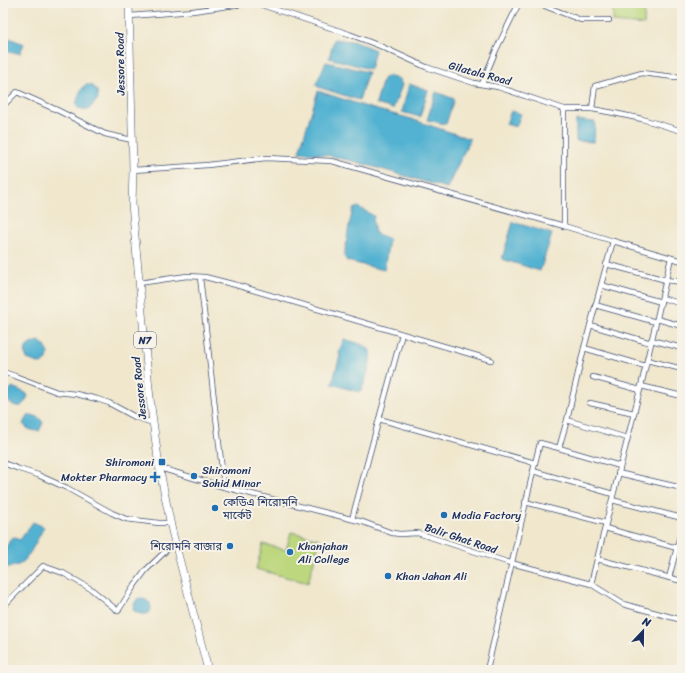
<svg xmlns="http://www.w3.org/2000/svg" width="685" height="673" viewBox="0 0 685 673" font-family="Sriracha,'Noto Sans Bengali',sans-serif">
<rect width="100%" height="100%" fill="#f7f3e8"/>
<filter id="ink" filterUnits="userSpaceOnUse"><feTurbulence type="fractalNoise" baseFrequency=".025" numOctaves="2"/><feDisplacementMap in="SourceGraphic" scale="8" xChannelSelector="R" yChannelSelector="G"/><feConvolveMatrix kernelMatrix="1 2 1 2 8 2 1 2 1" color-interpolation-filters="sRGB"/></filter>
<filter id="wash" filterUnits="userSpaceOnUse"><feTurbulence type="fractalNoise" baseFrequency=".012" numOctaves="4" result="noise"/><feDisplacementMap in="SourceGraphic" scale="16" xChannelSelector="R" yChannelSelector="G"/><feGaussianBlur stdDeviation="0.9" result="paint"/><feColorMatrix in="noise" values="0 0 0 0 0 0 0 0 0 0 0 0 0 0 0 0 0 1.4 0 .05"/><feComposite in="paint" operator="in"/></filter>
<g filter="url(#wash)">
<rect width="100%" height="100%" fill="#f0e7cd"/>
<g fill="#bcd77d" stroke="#6c836e">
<path d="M613,3H645L644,25L613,22Z"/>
<path d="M291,532L320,539L308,583L256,569L263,544L286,550Z"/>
</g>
<g fill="#53b2d1" stroke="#377098">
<path d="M9,38L24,44L20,53L9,52L3,47Z"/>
<path d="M334,39L357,42L375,50L370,69L329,58Z"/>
<path d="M326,62L368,72L359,100L318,87L316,84Z"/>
<path d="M386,76L399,79L402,85L393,109L376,104L383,79Z"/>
<path d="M409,84L428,90L420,117L402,112Z"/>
<path d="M85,85H92L97,91L98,99L88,110L78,108L76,104L80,92Z"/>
<path d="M318,91L370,108L408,118L470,139L447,188L357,162L327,155L299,152Z"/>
<path d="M436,92L454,99L446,124L427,120Z"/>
<path d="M511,111L521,114L516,127L506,124Z"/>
<path d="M576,120L595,122L594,142L576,141Z"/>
<path d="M358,207L374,216L373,221L375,233L389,239L384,270L347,261L344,256L349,226L353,209Z"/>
<path d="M513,222L552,234L540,271L502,259Z"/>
<path d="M344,339C350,341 363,344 368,348C375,355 365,381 362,389L359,392L332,384L340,356L339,352Z"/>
<path d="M39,341C47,347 49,350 47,360L41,364L27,359C22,346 29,344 39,341Z"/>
<path d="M12,387L26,393L28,396L25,402L21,406C15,407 10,404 6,399L7,394Z"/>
<path d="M30,415C35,415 41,418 43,423L39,431C32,431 27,429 23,424L26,418Z"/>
<path d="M33,522L44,527C39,536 31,553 24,561C19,566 13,567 6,567C0,555 6,547 12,537L20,540Z"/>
<path d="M138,598L146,600L150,603L151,609L147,614H141L133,610L134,604Z"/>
</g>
</g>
<g filter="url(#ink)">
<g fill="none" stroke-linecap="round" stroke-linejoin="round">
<g stroke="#3b4b6f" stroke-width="6">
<g id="minor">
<path d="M256,3L349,34L380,46L426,67L474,83L498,87L564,109H592L614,113L642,119L682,131"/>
<path d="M537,3L581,20H609"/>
<path d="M130,16L193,11L249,3"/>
<path d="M482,84L496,50L519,3"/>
<path d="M3,106L17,92L57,110L105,134L132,140"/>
<path d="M564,109V226"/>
<path d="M592,109L595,86L642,73L674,77L682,76"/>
<path d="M133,170L208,165L266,158L332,161L564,226L613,241L584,348"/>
<path d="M613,241L682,261"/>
<path d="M606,264L666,280L682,282"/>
<path d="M200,277L224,487"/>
<path d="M139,283L187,276L205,277L236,285L491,360"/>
<path d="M601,285L661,302"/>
<path d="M662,298L682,304"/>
<path d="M595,305L656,322"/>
<path d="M657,319L682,326"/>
<path d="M590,325L651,343"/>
<path d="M651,340L682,348"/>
<path d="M647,360L682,369"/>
<path d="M3,372L15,376L57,392L76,394L97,399L109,403L135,417L153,423"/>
<path d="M593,377L640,390"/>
<path d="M641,386L682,396"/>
<path d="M590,403L634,413"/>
<path d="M379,419L535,463L540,443L559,448L567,420L584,348L645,366"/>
<path d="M567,420L627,438"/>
<path d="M559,448L620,466"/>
<path d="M3,463L19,469L38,475L67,488L112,513L126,519L159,523H170"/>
<path d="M160,468L224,487L363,522L392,533L400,534L418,533L507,562L591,584L623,604L682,620"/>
<path d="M533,471L613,494"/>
<path d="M618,473L682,488"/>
<path d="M612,500L682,518"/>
<path d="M525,502L606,523"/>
<path d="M352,519L402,334"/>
<path d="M605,528L677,548"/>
<path d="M597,559L682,581"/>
<path d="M669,578L682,528"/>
<path d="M591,584L606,523L641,386L671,258"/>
<path d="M3,607C16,592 30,580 43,566L63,573L91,589L118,611L134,586L146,570L175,542"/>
<path d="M487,670L535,463"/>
</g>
</g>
<g stroke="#3b4b6f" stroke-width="8">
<path id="highway" d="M129,3L133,170L132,204L150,399L159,466L172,531L208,670"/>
</g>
<use href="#minor" stroke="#fff" stroke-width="4.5"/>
<use href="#highway" stroke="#fff" stroke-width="7"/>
</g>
</g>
<g fill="#1f6fb2" stroke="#f7f3e8" stroke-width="1.5">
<rect x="158" y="458" width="8" height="8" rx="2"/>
<circle cx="194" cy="476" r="4"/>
<path d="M153 471h4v4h4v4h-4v4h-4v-4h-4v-4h4z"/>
<circle cx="215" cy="508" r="4"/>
<circle cx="444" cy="515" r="4"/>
<circle cx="230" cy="546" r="4"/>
<circle cx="290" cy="552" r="4"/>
<circle cx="388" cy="576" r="4"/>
</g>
<g text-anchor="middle" stroke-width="4" stroke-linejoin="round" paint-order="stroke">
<rect fill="#f7f3e8" stroke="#5d6a87" stroke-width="1" x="134" y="332" width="22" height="16" rx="3"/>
<g font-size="10" font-weight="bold" fill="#1b2f5e">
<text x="145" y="344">N7</text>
</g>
<g font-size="11" fill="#1b2f5e" stroke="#f7f3e8">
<text transform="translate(120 64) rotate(-91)" y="4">Jessore Road</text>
<text transform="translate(480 73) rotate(15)" y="4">Gilatala Road</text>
<text transform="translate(139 388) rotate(-96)" y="4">Jessore Road</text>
<text transform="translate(461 538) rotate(18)" y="4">Balir Ghat Road</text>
</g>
<g font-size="11" fill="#1b2f5e" stroke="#f7f3e8" text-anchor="start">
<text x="154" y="466" text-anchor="end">Shiromoni</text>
<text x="202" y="474">Shiromoni<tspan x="202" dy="13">Sohid Minar</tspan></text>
<text x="147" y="481" text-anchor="end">Mokter Pharmacy</text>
<text x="223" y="506">কেডিএ শিরোমনি<tspan x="223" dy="13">মার্কেট</tspan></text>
<text x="452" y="519">Modia Factory</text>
<text x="222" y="550" text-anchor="end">শিরোমনি বাজার</text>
<text x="298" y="550">Khanjahan<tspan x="298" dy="13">Ali College</tspan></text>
<text x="396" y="580">Khan Jahan Ali</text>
</g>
</g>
<rect width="685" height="673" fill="none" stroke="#f7f3e8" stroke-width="16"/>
<g transform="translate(643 631) rotate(22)" stroke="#f7f3e8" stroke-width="3" paint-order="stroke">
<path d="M0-3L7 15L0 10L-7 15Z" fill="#1b2f5e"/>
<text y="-6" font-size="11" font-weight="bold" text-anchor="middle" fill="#1b2f5e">N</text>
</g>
</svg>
